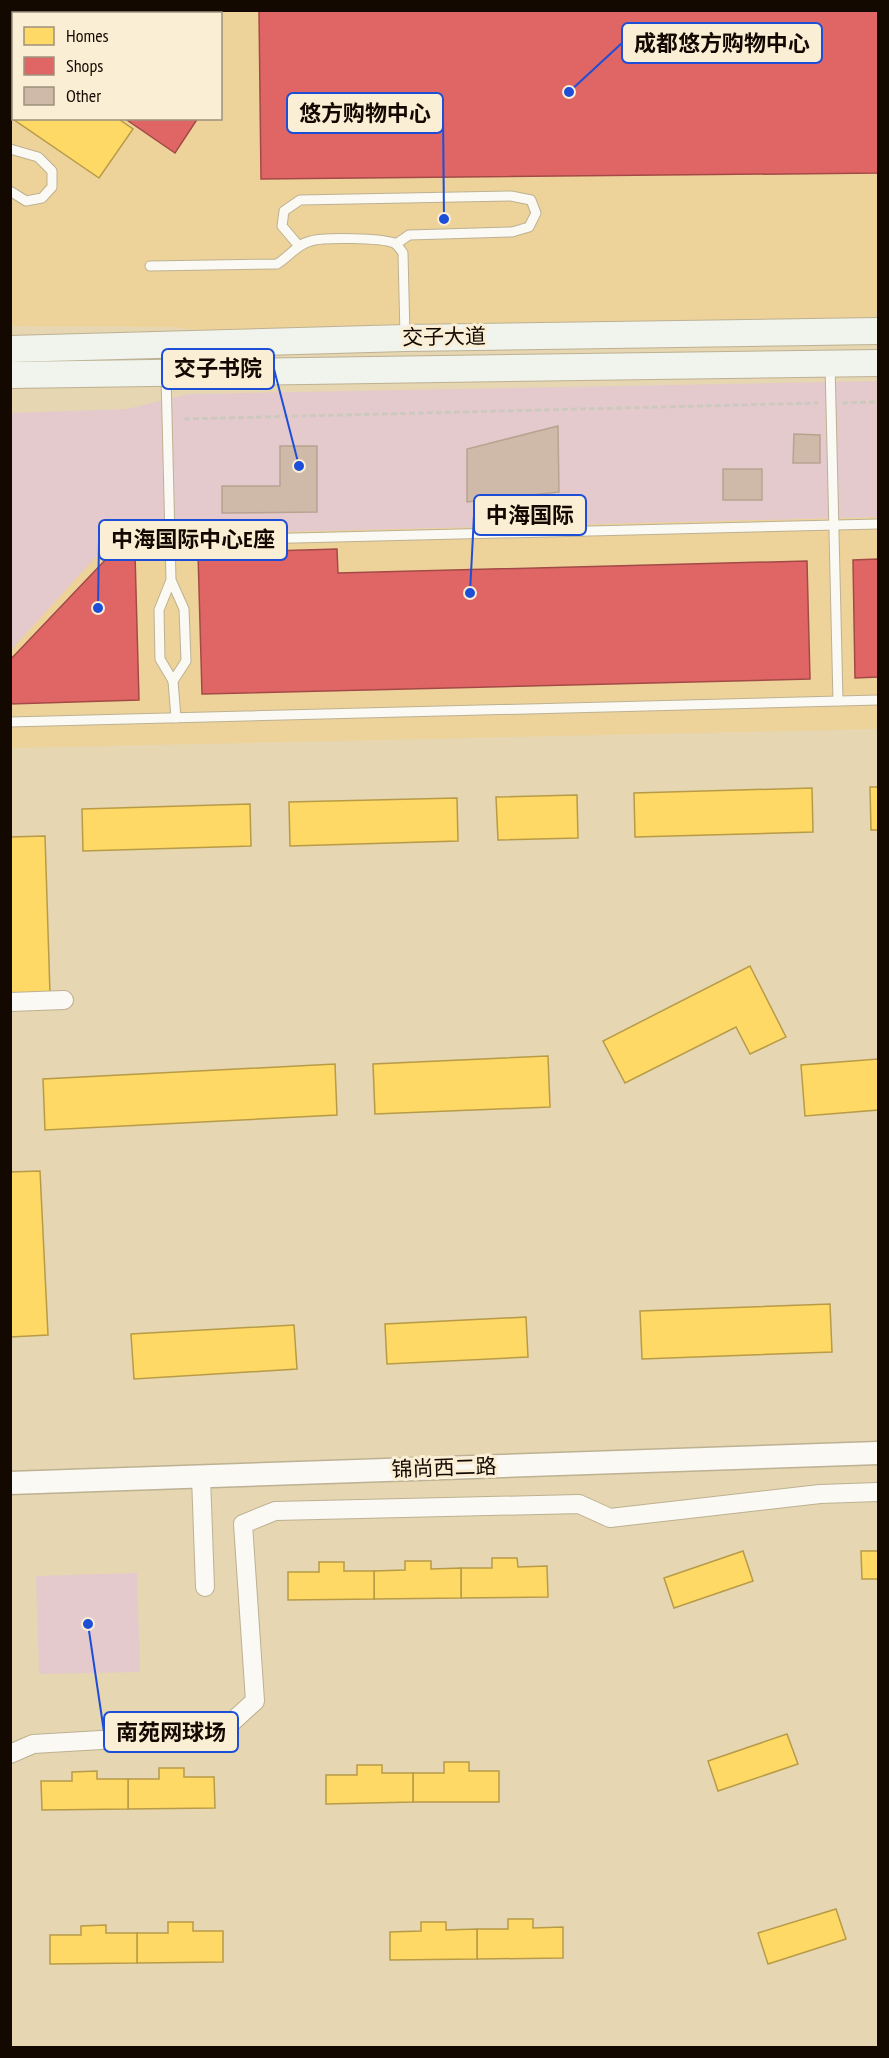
<svg xmlns="http://www.w3.org/2000/svg" width="889" height="2058" viewBox="0 0 889 2058" font-family="'PT Sans Narrow','Noto Sans SC',sans-serif">
<rect width="100%" height="100%" fill="#e6d6b1"/>
<g fill="#edd399" fill-rule="evenodd">
<path d="M11,11H878V320L234,336L176,327L11,326ZM14,14H220V118H14Z"/>
<path d="M878,517V729L11,748L10,650L114,536Z"/>
</g>
<g fill="#e4cacc">
<path d="M878,381V517L115,536L11,650V413L127,409L189,394Z"/>
<path d="M137,1573L140,1672L39,1674L36,1576Z"/>
</g>
<g fill="#ffd966" stroke="#b89b47" stroke-width="1.5">
<path d="M10,46L14,48V118H117L133,129L99,178L10,117Z"/>
<path d="M870,787H878V830H871Z"/>
<path d="M812,788L813,832L635,837L634,793Z"/>
<path d="M577,795L578,838L498,840L496,797Z"/>
<path d="M457,798L458,841L290,846L289,802Z"/>
<path d="M250,804L251,846L83,851L82,809Z"/>
<path d="M45,836L50,994L10,995V837Z"/>
<path d="M750,966L786,1037L750,1054L736,1027L625,1083L603,1041Z"/>
<path d="M548,1056L550,1107L375,1114L373,1064Z"/>
<path d="M878,1059V1110L805,1116L801,1065Z"/>
<path d="M335,1064L337,1115L45,1130L43,1079Z"/>
<path d="M40,1171L48,1335L10,1337V1172Z"/>
<path d="M830,1304L832,1352L642,1359L640,1311Z"/>
<path d="M526,1317L528,1357L387,1364L385,1324Z"/>
<path d="M294,1325L297,1369L134,1379L131,1334Z"/>
<path d="M743,1551L753,1581L674,1608L664,1578Z"/>
<path d="M861,1551H878V1579H862Z"/>
<path d="M492,1558H517L518,1567L547,1566L548,1597L461,1598V1568H492Z"/>
<path d="M405,1561H431V1569L461,1568V1598L374,1599V1571L405,1570Z"/>
<path d="M319,1562H344V1571H374V1599L288,1600V1572H319Z"/>
<path d="M787,1734L798,1764L718,1791L708,1761Z"/>
<path d="M444,1762H469V1771H499V1802H413V1773H444Z"/>
<path d="M357,1765H382V1773H413V1802L326,1804V1775H357Z"/>
<path d="M159,1768H184V1777H214L215,1808L128,1809V1779H159Z"/>
<path d="M97,1771V1779H128V1809L42,1810L41,1781H72V1772Z"/>
<path d="M836,1909L846,1939L768,1964L758,1933Z"/>
<path d="M508,1919H533V1928L563,1927V1958L477,1959V1929H508Z"/>
<path d="M168,1922H193V1931H223V1962L137,1963V1933H168Z"/>
<path d="M421,1922H446V1930L477,1929V1959L390,1960V1932L421,1931Z"/>
<path d="M106,1925V1933H137V1963L50,1964V1935H81V1926Z"/>
</g>
<g fill="#e06666" stroke="#a34a47" stroke-width="1.5">
<path d="M259,10H878V173L261,179Z"/>
<path d="M124,118H198L175,153Z"/>
<path d="M337,549L338,573L807,561L810,679L202,694L198,553Z"/>
<path d="M135,554L139,700L10,704V660L110,555Z"/>
<path d="M878,559V677L855,678L853,560Z"/>
</g>
<g fill="#cfb9a8" stroke="#b8a391" stroke-width="1.5">
<path d="M558,426L559,492L467,502V449Z"/>
<path d="M794,434L820,435V463H793Z"/>
<path d="M280,446H317V512L222,513V486H280Z"/>
<rect x="723" y="469" width="39" height="31"/>
</g>
<g fill="none" stroke-linecap="round" stroke-linejoin="round">
<g stroke="#bdb193" stroke-width="11">
<g id="service">
<path d="M10,11L15,14"/>
<path d="M10,149L38,157L52,171V187L42,198L26,201L10,191"/>
<path d="M299,246L282,226L284,211L300,200L511,196L531,200L536,213L529,227L512,232L409,235L396,244"/>
<path d="M150,266L277,264C289,257 297,244 311,241C323,237 382,238 394,243C398,245 400,249 403,253L405,335"/>
<path d="M830,364L838,701"/>
<path d="M166,375L171,580L159,610L160,659L173,681L186,661L184,609L171,580"/>
<path d="M170,541L878,524"/>
<path d="M173,681L176,718"/>
<path d="M10,722L878,700"/>
</g>
</g>
<g stroke="#bdb193" stroke-width="20">
<g id="minor">
<path d="M10,1002L64,1000"/>
<path d="M201,1477L205,1587"/>
<path d="M10,1754L33,1744L220,1733L255,1701L243,1524L275,1511L579,1504L610,1518L820,1494L878,1492"/>
</g>
</g>
<g stroke="#bdb193" stroke-width="25">
<path id="tertiary" d="M10,1483L878,1453"/>
</g>
<g stroke="#bdb193" stroke-width="28">
<g id="secondary">
<path d="M10,349L405,338L878,331"/>
<path d="M10,375L878,363"/>
</g>
</g>
<g stroke="#cec9bf" stroke-width="3" stroke-dasharray="6 3" stroke-linecap="butt">
<path d="M842,403L878,402"/>
<path d="M184,419L818,403"/>
</g>
<use href="#service" stroke="#fbf9f3" stroke-width="9"/>
<use href="#minor" stroke="#fbf9f3" stroke-width="18"/>
<use href="#tertiary" stroke="#fbf9f3" stroke-width="22"/>
<use href="#secondary" stroke="#f1f3ed" stroke-width="26"/>
</g>
<g text-anchor="middle" stroke-width="6" stroke-linejoin="round" paint-order="stroke">
<g font-size="21" fill="#140900" stroke="#faeed4">
<text transform="translate(444 337) rotate(-1)" y="7">交子大道</text>
<text transform="translate(444 1468) rotate(-2)" y="7">锦尚西二路</text>
</g>
</g>
<path fill="none" stroke="#1d4ed8" stroke-width="2" d="M569 92L622 43M444 219L443 113M299 466L274 369M470 593L474 515M98 608L99 540M88 1624L104 1732"/>
<g fill="#1d4ed8" stroke="#faeed4" stroke-width="2">
<circle cx="569" cy="92" r="6"/>
<circle cx="444" cy="219" r="6"/>
<circle cx="299" cy="466" r="6"/>
<circle cx="470" cy="593" r="6"/>
<circle cx="98" cy="608" r="6"/>
<circle cx="88" cy="1624" r="6"/>
</g>
<g fill="#faeed4" stroke="#1d4ed8" stroke-width="2">
<rect x="622" y="23" width="200" height="40" rx="6"/>
<rect x="287" y="93" width="156" height="40" rx="6"/>
<rect x="162" y="349" width="112" height="40" rx="6"/>
<rect x="474" y="495" width="112" height="40" rx="6"/>
<rect x="99" y="520" width="188" height="40" rx="6"/>
<rect x="104" y="1712" width="134" height="40" rx="6"/>
</g>
<g font-size="22" text-anchor="middle" font-weight="bold" fill="#140900">
<text x="722" y="51">成都悠方购物中心</text>
<text x="365" y="121">悠方购物中心</text>
<text x="218" y="376">交子书院</text>
<text x="530" y="523">中海国际</text>
<text x="193" y="547">中海国际中心E座</text>
<text x="171" y="1740">南苑网球场</text>
</g>
<rect width="889" height="2058" fill="none" stroke="#140900" stroke-width="24"/>
<rect x="12" y="12" width="210" height="108" fill="#faeed4" stroke="#9e927f" stroke-width="1.5"/>
<rect x="24" y="27" width="30" height="18" fill="#ffd966" stroke="#9e927f" stroke-width="1.5"/>
<text x="66" y="42" font-size="18" fill="#140900">Homes</text>
<rect x="24" y="57" width="30" height="18" fill="#e06666" stroke="#9e927f" stroke-width="1.5"/>
<text x="66" y="72" font-size="18" fill="#140900">Shops</text>
<rect x="24" y="87" width="30" height="18" fill="#cfb9a8" stroke="#9e927f" stroke-width="1.5"/>
<text x="66" y="102" font-size="18" fill="#140900">Other</text>
</svg>
